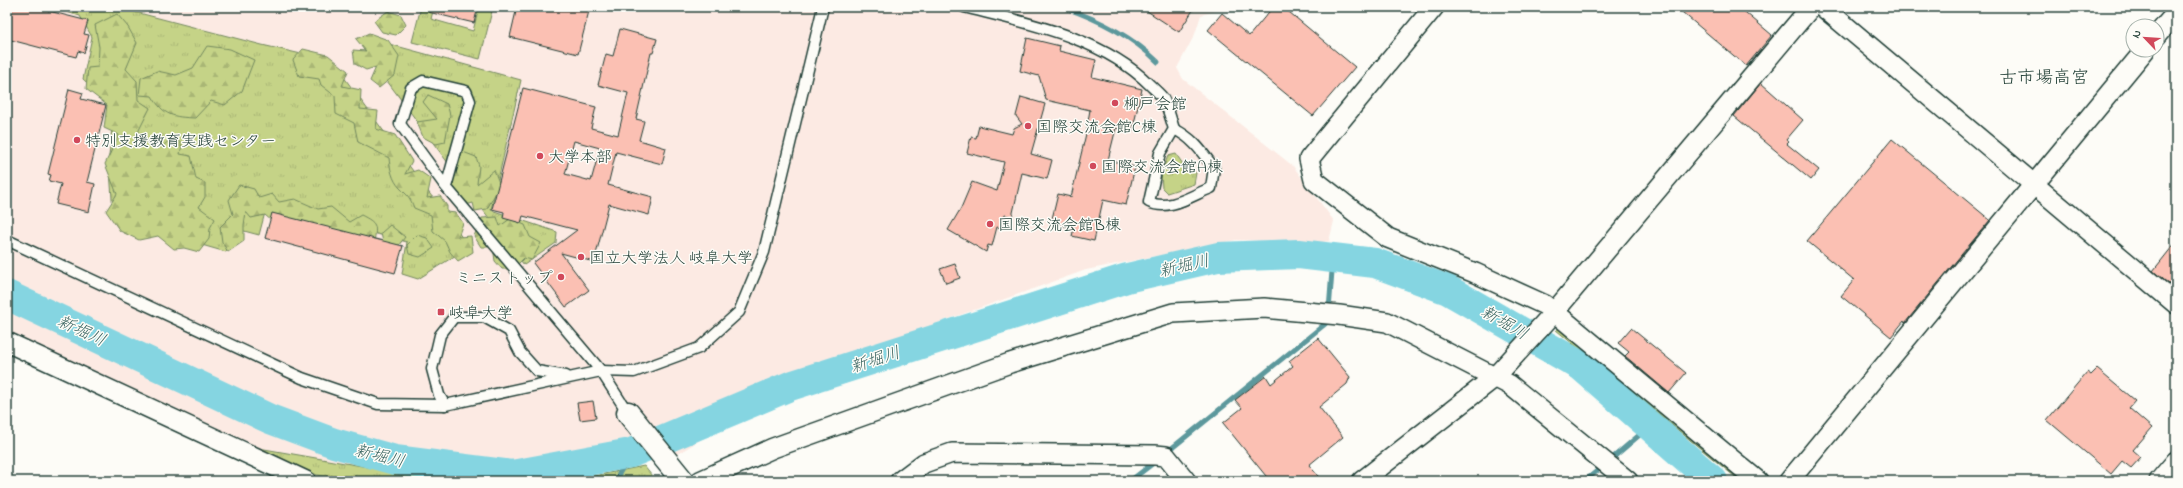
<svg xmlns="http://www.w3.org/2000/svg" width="2183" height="488" viewBox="0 0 2183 488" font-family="'Indie Flower','Klee One',sans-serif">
<defs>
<pattern id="grass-tufts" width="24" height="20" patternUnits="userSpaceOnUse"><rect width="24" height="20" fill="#c5d387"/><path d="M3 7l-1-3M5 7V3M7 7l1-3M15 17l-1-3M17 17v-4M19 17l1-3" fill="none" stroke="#a9b675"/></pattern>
<pattern id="forest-firs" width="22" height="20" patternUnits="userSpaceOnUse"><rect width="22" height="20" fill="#c5d387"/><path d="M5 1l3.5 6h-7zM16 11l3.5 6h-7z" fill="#a9b675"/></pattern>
</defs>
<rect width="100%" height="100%" fill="#fdfcf7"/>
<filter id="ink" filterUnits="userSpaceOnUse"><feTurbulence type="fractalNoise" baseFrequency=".025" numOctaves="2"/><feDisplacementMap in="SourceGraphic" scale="8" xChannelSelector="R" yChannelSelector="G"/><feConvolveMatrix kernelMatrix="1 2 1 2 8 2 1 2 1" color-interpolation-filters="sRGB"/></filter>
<g filter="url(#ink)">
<path fill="#fceae3" d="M7,7H1233L1201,15L1195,34L1177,68L1183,79L1293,166L1334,221L1329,241L1316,243L1236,240L1086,270L823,364L676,455L561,481H448L247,446L7,333Z"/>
<g fill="url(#grass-tufts)" stroke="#72885e">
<path d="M50,7H116L262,45L332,61L469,247L418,279L402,274L407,242L267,205L259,235L233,228L226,252L122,222L113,213L109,156L114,108L83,79L92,37L80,16Z"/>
<path d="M421,7H434L431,19L473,31L479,7H493L480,59L412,42Z"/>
<path d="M367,38L521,80L491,210L557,232L556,243L524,265L361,46Z"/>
<path d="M1176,154L1185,167L1196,173L1194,184L1167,193L1162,188L1161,174L1168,156Z"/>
<path d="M1560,327L1748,481H1740L1556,330Z"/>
<path d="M247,446L448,481H354L317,475Z"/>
<path d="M644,466L656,481H569Z"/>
</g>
<g fill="url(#forest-firs)" stroke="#72885e">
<path d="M388,11L401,15L406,25L396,35L382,32L374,21Z"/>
<path d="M117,14L128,27L137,43L126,69L137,81L138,100L150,108L139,130L138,145L152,140L162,147L174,136L182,145L180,154L191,156L196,179L205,183V197L199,207L215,219L210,228L209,239L199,252L184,248L174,249L158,236L139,240L120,231L106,211L117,194L105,164L119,135L104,128L107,105L86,89L88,68L98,67L99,47L95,25Z"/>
<path d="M369,33L388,40L399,56L395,75L379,88L370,81L376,67L366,70L355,64L353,50L366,51L356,39Z"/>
<path d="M207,46L230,49L254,60L242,91L225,105L211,101L195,118C173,117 164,116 152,96L139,95L141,78L157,71L176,75L193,68Z"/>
<path d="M303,49L328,55L348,71L342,86L361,90L360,109L378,111L376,129L395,135L412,161L405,174L418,170L431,179L427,198L440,196L447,206V212L456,213L463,223L458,237L471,236L473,252L458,261L450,252L445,241L433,231L431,215L414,208C410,197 408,196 400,188C392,180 390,168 389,158L358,142L354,123L336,114L335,96L321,85L319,79L299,76L293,60Z"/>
<path d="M428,95L447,104L450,115L445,142L436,144L423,137L417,122L437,119L423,102Z"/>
<path d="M463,152L476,157L479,166L477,184L494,170L500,185L487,209L475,211L473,203L466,205L445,190L453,182L454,160Z"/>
<path d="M239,185L254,189L259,198L272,194L279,202L295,199L318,209L331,207L349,222L361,215C377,223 377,225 374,242L273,222L265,215L251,218L246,212L244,225V241L228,252L222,242L220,227L233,214L229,200Z"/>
<path d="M497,217L500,226L510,219L525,225L530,237L541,243L532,260L524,258L513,269H502L495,261L493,247H481L474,236L482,218Z"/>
<path d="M390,225L405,237L395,250L384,247L381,233Z"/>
<path d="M417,235L427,238L434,248L420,257L409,254L407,245Z"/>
</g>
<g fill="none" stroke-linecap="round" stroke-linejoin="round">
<g stroke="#5c989c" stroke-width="5">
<path d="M1062,7C1098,19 1132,36 1158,62"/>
<path d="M1329,310L1333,258"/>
<path d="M1167,452L1330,320"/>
<path d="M1609,461L1650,426"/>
<path d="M615,481L631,453"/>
<path d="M1130,481L1156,461"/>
<path d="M1585,481L1603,466"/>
</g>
<path stroke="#85d5e1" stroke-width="30" d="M7,295L270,419L334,443L395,460L512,475L631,453L790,386L1127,278L1218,257L1299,254L1375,263L1448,290L1581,366L1713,481"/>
</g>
<g fill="#fbc0b3" stroke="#1f3d34" fill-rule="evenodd">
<path d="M7,7H33L88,21L84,34L89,35L84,53L78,51L76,57L7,39Z"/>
<path d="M429,7H478L474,23L428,12Z"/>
<path d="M517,7H590L578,54L510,37Z"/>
<path d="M1141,7H1195L1179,32Z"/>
<path d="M1273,7H1283L1355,67L1313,116L1208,30L1222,13L1249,36Z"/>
<path d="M1676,7H1739L1772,35L1746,66Z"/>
<path d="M620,29L657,39L653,53H651L636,119L644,121L639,140L666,148L662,164L616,152L608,185L653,197L649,215L609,204L594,262L561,253L589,290L566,307L533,263L577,230L523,216L521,223L503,218L504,212L492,209L523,88L596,107L591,128L618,135L628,93L598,85L606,54L613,56ZM574,141L600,148L591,181L565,174Z"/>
<path d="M1027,38L1060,46L1059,51L1096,60L1092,77L1142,89L1132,132L1116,128L1108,160L1135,167L1126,205L1103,200L1094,241L1072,236L1074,228L1051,223L1058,194L1071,197L1089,121H1088L1090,110L1046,100L1039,76L1020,71Z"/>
<path d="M1761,83L1803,120L1786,140L1789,142L1787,144L1819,170L1811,180L1734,116Z"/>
<path d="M69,89L83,93L81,99L106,105L87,182L95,184L89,212L56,204L61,184L49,181L51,175L48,174Z"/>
<path d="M1021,97L1045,104L1031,154L1052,160L1047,179L1022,173L1012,217L1005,215L1001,228L997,227L992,246L988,245L986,252L948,230L961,208L972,182L997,191L1004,162L967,153L971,137L976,138L979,126L1012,134L1014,128L1022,124L1016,116Z"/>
<path d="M1892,139L1990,220L1905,323L1904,321L1891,337L1841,296L1854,280L1807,241Z"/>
<path d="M272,213L403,246L395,273L265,238Z"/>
<path d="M2176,242V290L2153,271Z"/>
<path d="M955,264L960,278L946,283L940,269Z"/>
<path d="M1631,328L1686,373L1669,393L1625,356L1629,352L1618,343Z"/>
<path d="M1318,338L1350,377L1347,384L1319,407L1343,437L1309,465L1322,481H1270L1223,423L1242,408L1235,400L1266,376L1271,384L1293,366L1289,361Z"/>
<path d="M2097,369L2135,401L2129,408L2152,428L2133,450L2141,457L2131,468L2122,461L2111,474L2047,420L2087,372L2091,375Z"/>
<path d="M593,401L596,418L580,420L577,403Z"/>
</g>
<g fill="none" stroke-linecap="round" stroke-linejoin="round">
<g stroke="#1f3d34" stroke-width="13">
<g id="service">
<path d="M964,7C1027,23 1102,37 1150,85C1154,89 1159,93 1163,98C1168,107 1171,120 1174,129C1193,138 1202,152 1214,168L1211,188C1192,195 1169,212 1149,202L1160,153L1174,129"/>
<path d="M446,187L470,101L466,91L423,81L411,88L400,124L446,187L601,371L628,413"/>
<path d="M7,240L302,378L378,404L445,405L601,371L634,372L699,348L739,312L764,252L823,7"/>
<path d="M445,405L439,395L432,369L440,335L454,317H484L509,331L520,352L537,371L566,376"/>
</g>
</g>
<g stroke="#1f3d34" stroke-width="22">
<g id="minor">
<path d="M1434,7L1309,159L1314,180L1388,238L1475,273L1545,305L1553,311L1758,481"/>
<path d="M1823,7L2176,304"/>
<path d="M2157,35L2176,13"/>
<path d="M7,342L306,481"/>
<path d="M700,481L773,448L1010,363L1173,313L1264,308L1339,315L1387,322L1510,385L1628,481"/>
<path d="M900,481L924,463L952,453L1155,455L1166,456L1186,481"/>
<path d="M1362,481L1495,377L1550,317L1811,7"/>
<path d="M1789,481L2145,50"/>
<path d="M2159,481L2176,461"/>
</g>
</g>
<g stroke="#1f3d34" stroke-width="25">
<path id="tertiary" d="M628,413L683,481"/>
</g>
<use href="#service" stroke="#fdfcf7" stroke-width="10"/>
<use href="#minor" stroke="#fdfcf7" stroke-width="19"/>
<use href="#tertiary" stroke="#fdfcf7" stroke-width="22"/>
</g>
</g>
<g fill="#d1495b" stroke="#fdfcf7" stroke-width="1.5">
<circle cx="1115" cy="103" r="4"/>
<circle cx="1028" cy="126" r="4"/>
<circle cx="77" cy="140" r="4"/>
<circle cx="540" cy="156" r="4"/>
<circle cx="1093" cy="166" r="4"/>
<circle cx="990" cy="224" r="4"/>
<circle cx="581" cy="257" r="4"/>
<circle cx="561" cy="277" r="4"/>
<rect x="437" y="308" width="8" height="8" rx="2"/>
</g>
<g text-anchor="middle" stroke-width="3" stroke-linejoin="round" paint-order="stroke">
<g font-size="16" fill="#1f3d34" stroke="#fdfcf7" text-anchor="start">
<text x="1123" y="109">柳戸会館</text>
<text x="1036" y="132">国際交流会館C棟</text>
<text x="85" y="146">特別支援教育実践センター</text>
<text x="548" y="162">大学本部</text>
<text x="1101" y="172">国際交流会館A棟</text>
<text x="998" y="230">国際交流会館B棟</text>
<text x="589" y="263">国立大学法人 岐阜大学</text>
<text x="553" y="283" text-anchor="end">ミニストップ</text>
<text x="449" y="318">岐阜大学</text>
</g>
<g font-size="17" font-style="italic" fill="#38635f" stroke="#fdfcf7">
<text transform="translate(1184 265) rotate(-13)" y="6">新堀川</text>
<text transform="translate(1505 322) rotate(30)" y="6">新堀川</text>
<text transform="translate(82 330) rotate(25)" y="6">新堀川</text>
<text transform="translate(875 359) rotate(-18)" y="6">新堀川</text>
<text transform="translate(380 455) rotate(14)" y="6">新堀川</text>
</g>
<g font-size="18" fill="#1f3d34" stroke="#fdfcf7">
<text x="2044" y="83">古市場高宮</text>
</g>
</g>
<rect width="2183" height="488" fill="none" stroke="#fdfcf7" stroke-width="24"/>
<rect x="12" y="12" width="2159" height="464" fill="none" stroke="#1f3d34" stroke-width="1.5" filter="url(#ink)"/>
<g transform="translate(2145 38) rotate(295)"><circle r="19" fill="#fdfcf7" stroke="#a4b0a9"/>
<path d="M0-3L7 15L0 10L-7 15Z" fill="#d1495b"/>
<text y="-6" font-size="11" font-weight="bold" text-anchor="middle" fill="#1f3d34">N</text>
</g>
</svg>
